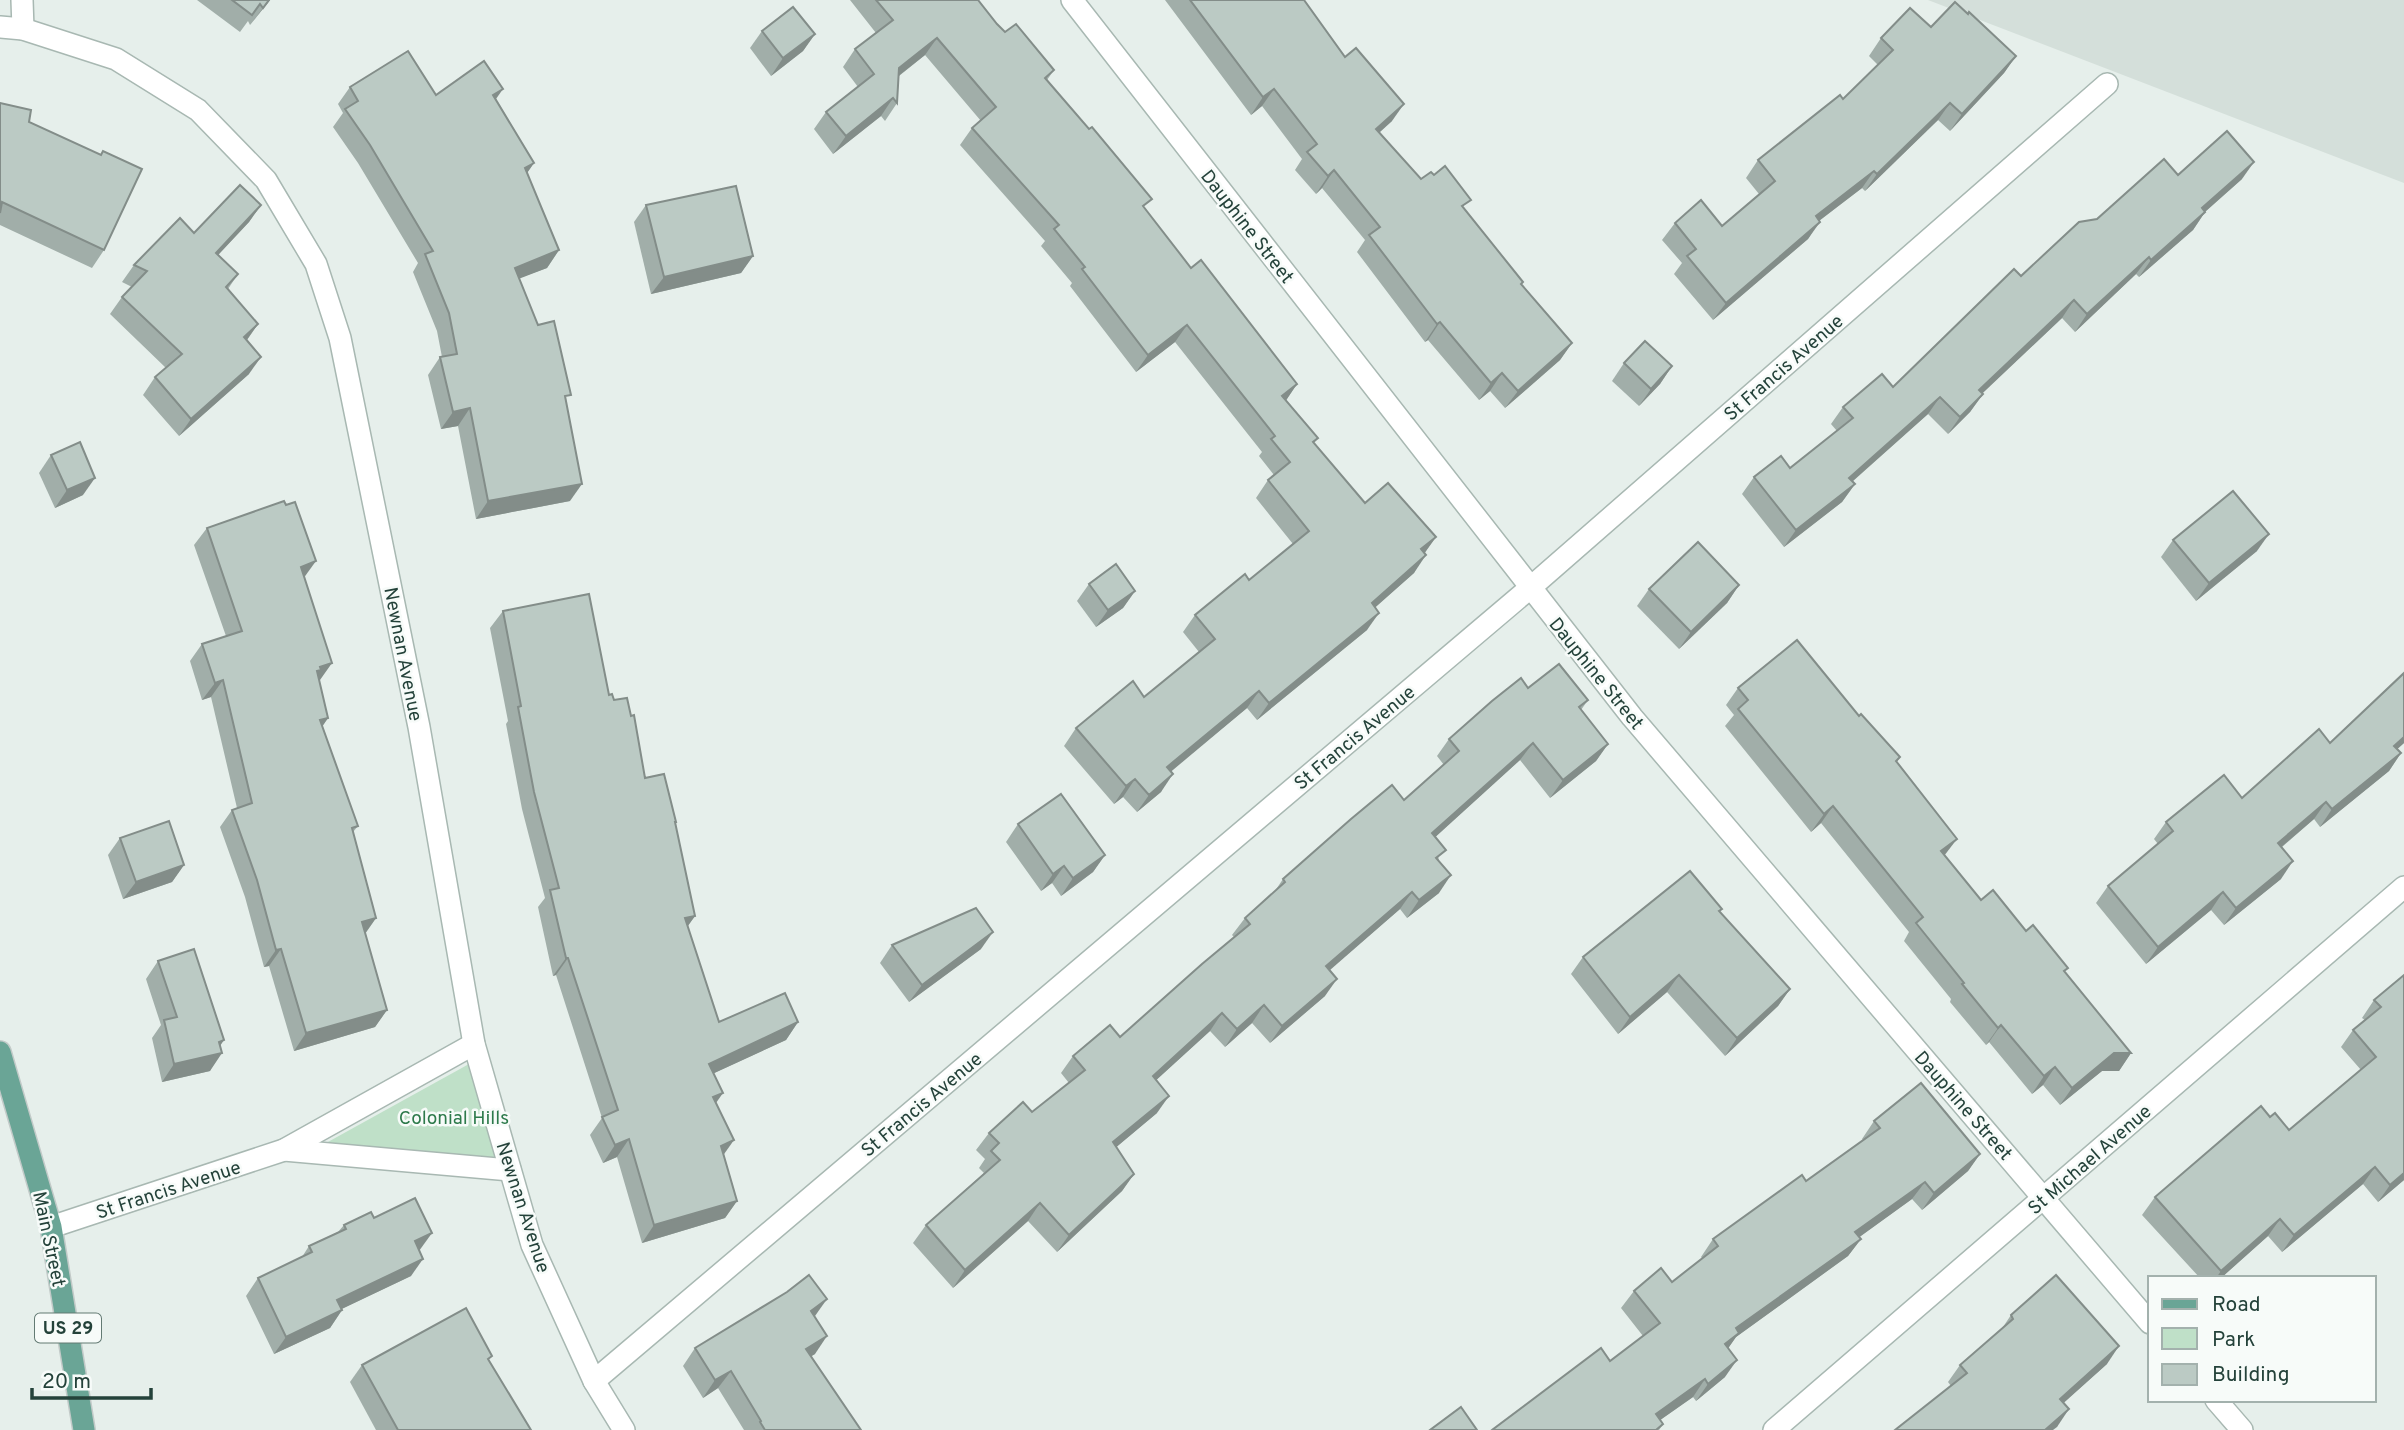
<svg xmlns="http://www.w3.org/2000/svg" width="2404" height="1430" viewBox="0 0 2404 1430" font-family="Overpass,sans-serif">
<rect width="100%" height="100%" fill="#e6efeb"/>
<path fill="#d4dfda" d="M1928,0H2404V183Z"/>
<path fill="#bfe0c8" d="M478,1059L506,1158L308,1153Z"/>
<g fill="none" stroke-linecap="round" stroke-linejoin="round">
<g stroke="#a8b8b2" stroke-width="24">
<g id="street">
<path d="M22,0L23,29"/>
<path d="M1072,0L1632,717L2150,1323"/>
<path d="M0,27L23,29L116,59L198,110L266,180L316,264L340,338L419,727L474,1044L532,1245L594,1381L624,1430"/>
<path d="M284,1150L510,1170"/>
<path d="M51,1227L284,1150L474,1044"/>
<path d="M594,1381L1530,588L2107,84"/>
<path d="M2216,1400L2242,1430"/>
<path d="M1774,1430L2404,887"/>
</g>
</g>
<g stroke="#c2cac8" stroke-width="24">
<path id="primary" d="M0,1052L51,1227L84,1430"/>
</g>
<use href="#street" stroke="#fff" stroke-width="21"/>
<use href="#primary" stroke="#6aa596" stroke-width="21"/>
</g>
<g fill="#a1aea9">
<path d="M197,0H270L250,25L248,21L240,32Z"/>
<path d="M850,0H978L997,24L1005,32L1054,70L1047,80L1145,209L1191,268L1297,384L1286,400L1318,438L1314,443L1365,503L1436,537L1424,553L1414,573L1375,607L1367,630L1257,720L1247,708L1170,771L1161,792L1137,812L1123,797L1114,804L1064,746L1076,728L1144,697L1199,652L1183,632L1195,615L1249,580L1293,544L1256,498L1268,480L1274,475L1259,456L1262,452L1175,342L1136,372L1070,286L1072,283L1041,246L1045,241L960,145L972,128L981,121L925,55L899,76L897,103L885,121L881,116L833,154L814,129L826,112L858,87L843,67L855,49L876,33Z"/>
<path d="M1165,0H1304L1392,121L1379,133L1421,179L1464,209L1521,284L1572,343L1560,360L1505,408L1490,391L1479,400L1428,340L1425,342L1357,252L1365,240L1322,188L1316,194L1295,170L1302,159L1262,106L1251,115Z"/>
<path d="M1968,14L2016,56L2004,73L1950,131L1938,120L1865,191L1862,188L1819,221L1808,239L1713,320L1674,274L1682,263L1662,240L1675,223L1722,226L1759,194L1746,178L1758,160L1843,99L1878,65L1869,56L1881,38L1931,27Z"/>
<path d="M762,31L815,34L803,51L771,76L750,48Z"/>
<path d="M350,87L496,99L534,163L527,173L559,250L547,268L519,278L566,401L570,501L476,519L458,426L441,429L428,375L440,357H442L437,331L413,272L418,263L358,163L333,127L343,113L338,104Z"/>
<path d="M0,103L29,122L100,155L103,151L104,250L92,268L0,225Z"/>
<path d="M2178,175L2242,179L2205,212L2193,230L2139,277L2136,274L2075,332L2062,318L1982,393L1983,394L1970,412L1948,434L1928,414L1852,482L1855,484L1842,502L1784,547L1742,494L1754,477L1790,468L1837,431L1831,424L1843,407L1893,387L2021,276L2097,219Z"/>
<path d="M261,205L249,222L218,255L238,274L228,289L258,324L247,340L249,374L179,436L143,395L155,377L166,368L110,314L122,297L132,287L122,282L134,265Z"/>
<path d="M646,205L753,256L741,273L651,294L634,222Z"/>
<path d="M1624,363L1672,366L1660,384L1639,406L1612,381Z"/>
<path d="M51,455L83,495L55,508L39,473Z"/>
<path d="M207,528L304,578L319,680L328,718L322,726L358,826L353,832L376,918L365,934L387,1010L375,1027L294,1051L269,966L264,967L245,897L220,827L232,810L237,808L211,697L202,700L190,661L202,644L226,636L194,545Z"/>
<path d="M2173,540L2257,551L2196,601L2161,557Z"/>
<path d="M1089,584L1135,591L1123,608L1096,627L1077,601Z"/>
<path d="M1739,585L1727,603L1679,649L1637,606L1649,589Z"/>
<path d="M503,611L609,695L614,700L645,778L675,824L695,916L687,927L719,1022H798L786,1040L714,1073L716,1103L724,1155L737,1201L725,1218L642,1243L617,1157L603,1163L590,1135L602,1118L556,975L553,976L538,907L545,898L522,809L506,724L508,721L490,628Z"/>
<path d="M1528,688L1588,700L1581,710L1608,744L1596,761L1550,798L1520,760L1435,837L1439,861V893L1407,918L1400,909L1329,970L1325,996L1270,1043L1252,1023L1225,1047L1210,1031L1156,1080L1157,1113L1116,1147L1134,1174L1122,1191L1057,1252L1028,1221L953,1288L913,1243L926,1225L984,1173L979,1168L985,1159L976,1150L989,1133L1032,1112L1069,1083L1061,1073L1073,1056L1120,1037L1234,937L1232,935L1245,918L1275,891L1283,879L1404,800L1444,765L1437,756L1449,739Z"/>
<path d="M1738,688L1859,716L1900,757L1897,762L1945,856L1981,900L2026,931L2065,973L2131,1053L2119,1071H2102L2060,1105L2043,1085L2032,1094L1989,1042L1986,1045L1950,1002L1951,999L1904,941L1909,932L1821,823L1811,832L1725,726L1734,715L1726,705Z"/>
<path d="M2330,743H2404L2397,749L2401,753L2389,771L2320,827L2314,819L2282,847L2281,879L2224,925L2211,910L2146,964L2096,903L2108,886L2158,844L2154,839L2166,822L2242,798Z"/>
<path d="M1018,824L1105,855L1093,872L1061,896L1052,883L1041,891L1006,842Z"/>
<path d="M120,838L184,865L172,882L123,899L108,855Z"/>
<path d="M1722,909L1720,912L1790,989L1778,1006L1725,1056L1667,992L1618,1034L1571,974L1583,957Z"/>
<path d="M892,945L981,949L909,1002L880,963Z"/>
<path d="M158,961L220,1046L210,1071L162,1082L152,1038L161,1025L146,979Z"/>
<path d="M2404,975V1180L2378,1202L2363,1184L2282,1252L2268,1236L2221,1278H2200L2142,1215L2155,1197L2270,1117L2289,1130L2361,1070L2341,1047L2353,1030L2365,1020L2362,1018L2374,1000Z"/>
<path d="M1874,1121L1980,1154L1968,1171L1922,1210L1912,1199L1859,1237L1861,1239L1848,1256L1736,1337L1728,1348L1725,1377L1696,1401L1693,1397L1660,1420L1663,1424L1659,1430H1492L1610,1361L1643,1336L1621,1308L1634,1291L1672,1282L1702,1258L1701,1257L1713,1239L1806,1181L1863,1140L1862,1139Z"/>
<path d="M374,1218L420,1250L411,1276L341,1309L342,1310L330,1328L274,1354L246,1296L258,1278L302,1257L309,1246L338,1232L344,1225Z"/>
<path d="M2011,1315L2107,1364L2063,1403L2057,1427L1951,1386L1948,1382L1960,1365L2001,1330Z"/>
<path d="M815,1317V1354L811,1356L861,1430H744L718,1388L703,1398L683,1366L695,1348Z"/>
<path d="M489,1361L531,1430H376L350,1382L362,1365Z"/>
</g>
<g fill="#838d89">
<path d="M269,0H270L250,25Z"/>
<path d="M815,34L803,51L771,76L783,58Z"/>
<path d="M937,38L925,55L887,85L899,68Z"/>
<path d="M2016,56L2004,73L1950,131L1962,114Z"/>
<path d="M503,89L491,106L493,95Z"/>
<path d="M1274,89L1262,106L1251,115L1263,97Z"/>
<path d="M893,98L881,116L833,154L846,136Z"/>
<path d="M1950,103L1938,120L1865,191L1877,174Z"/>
<path d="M1404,104L1392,121L1364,146L1376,129Z"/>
<path d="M2254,162L2242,179L2189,226L2202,208Z"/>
<path d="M534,163L522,180L525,168Z"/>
<path d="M1334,170L1322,188L1316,194L1328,176Z"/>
<path d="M1874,171L1862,188L1803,233L1816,216Z"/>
<path d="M261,205L249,222L204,270L216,253Z"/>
<path d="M2205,212L2193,230L2139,277L2151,260Z"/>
<path d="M1820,222L1808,239L1713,320L1726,303Z"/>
<path d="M559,250L547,268L503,285L515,268Z"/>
<path d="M753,256L741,273L651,294L664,277Z"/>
<path d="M2149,257L2136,274L2075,332L2087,314Z"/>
<path d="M2074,300L2062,318L1967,408L1979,390Z"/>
<path d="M1440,322L1428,340L1425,342L1437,324Z"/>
<path d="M258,324L246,341L244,337Z"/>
<path d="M1187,325L1175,342L1136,372L1148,355Z"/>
<path d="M1572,343L1560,360L1505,408L1518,391Z"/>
<path d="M261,357L249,374L179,436L191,419Z"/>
<path d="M1672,366L1660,384L1639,406L1651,389Z"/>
<path d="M1502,373L1490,391L1479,400L1491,383Z"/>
<path d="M1297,384L1285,402L1282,396Z"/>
<path d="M1983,394L1970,412L1948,434L1960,417Z"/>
<path d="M1940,397L1928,414L1837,495L1849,478Z"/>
<path d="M470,408L458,426L441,429L453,412Z"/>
<path d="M95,478L83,495L55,508L67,490Z"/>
<path d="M582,484L570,501L476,519L488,501Z"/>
<path d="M1855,484L1842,502L1784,547L1796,530Z"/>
<path d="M2269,534L2257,551L2196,601L2209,583Z"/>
<path d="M1436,537L1424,554L1421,549Z"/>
<path d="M1426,555L1414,573L1360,621L1372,603Z"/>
<path d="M316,561L303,579L301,567Z"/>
<path d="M1739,585L1727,603L1679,649L1691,632Z"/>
<path d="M1135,591L1123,608L1096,627L1108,610Z"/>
<path d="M1379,613L1367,630L1257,720L1269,703Z"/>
<path d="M332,663L320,680L312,683L304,689L320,667Z"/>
<path d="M223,680L211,697L202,700L215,683Z"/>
<path d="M1259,691L1247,708L1155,785L1167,767Z"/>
<path d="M328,718L316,736L320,720Z"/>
<path d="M2404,737V743L2382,763L2394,746Z"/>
<path d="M1533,743L1520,760L1420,851L1432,833Z"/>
<path d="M1608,744L1596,761L1550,798L1563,780Z"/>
<path d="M2401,753L2389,771L2320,827L2332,809Z"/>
<path d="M1173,774L1161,792L1137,812L1149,795Z"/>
<path d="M1135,779L1123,797L1114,804L1126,786Z"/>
<path d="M2326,802L2314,819L2266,860L2278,843Z"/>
<path d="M1833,806L1821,823L1811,832L1824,814Z"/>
<path d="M1957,839L1944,856L1941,851Z"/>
<path d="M1105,855L1093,872L1061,896L1073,878Z"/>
<path d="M2293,861L2281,879L2224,925L2236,908Z"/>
<path d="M184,865L172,882L123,899L136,882Z"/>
<path d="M1064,866L1052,883L1041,891L1053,874Z"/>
<path d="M1451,875L1439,893L1407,918L1419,900Z"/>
<path d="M1412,892L1400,909L1314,984L1326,966Z"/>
<path d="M2223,892L2211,910L2146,964L2158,947Z"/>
<path d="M695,916L682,934L685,918Z"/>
<path d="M376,918L364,935L362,922Z"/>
<path d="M993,932L981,949L909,1002L922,985Z"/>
<path d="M281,949L269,966L264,967L276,950Z"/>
<path d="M566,958H568L556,975L553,976Z"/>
<path d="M1679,975L1667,992L1618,1034L1630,1017Z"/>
<path d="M1337,979L1325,996L1270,1043L1282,1026Z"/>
<path d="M1790,989L1778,1006L1725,1056L1737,1038Z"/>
<path d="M1264,1005L1252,1023L1225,1047L1237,1029Z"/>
<path d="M387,1010L375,1027L294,1051L306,1033Z"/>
<path d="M1222,1013L1210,1031L1141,1094L1153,1076Z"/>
<path d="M798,1022L786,1040L697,1081L709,1064Z"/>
<path d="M2001,1025L1989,1042L1986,1045L1998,1028Z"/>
<path d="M224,1040L214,1055L222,1053L210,1071L162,1082L174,1064L219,1042Z"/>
<path d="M2114,1053H2131L2119,1071H2102L2060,1105L2072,1088Z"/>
<path d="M2055,1067L2043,1085L2032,1094L2044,1076Z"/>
<path d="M723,1093L711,1110L713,1097Z"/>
<path d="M1169,1096L1157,1113L1101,1160L1113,1142Z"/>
<path d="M629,1139L617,1157L603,1163L615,1145Z"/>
<path d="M734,1140L722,1157L721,1146Z"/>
<path d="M1980,1154L1968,1171L1922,1210L1934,1193Z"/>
<path d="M2375,1167L2363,1184L2282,1252L2294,1235Z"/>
<path d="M2404,1173V1180L2378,1202L2390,1185Z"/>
<path d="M1134,1174L1122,1191L1057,1252L1069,1235Z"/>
<path d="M1925,1182L1912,1199L1843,1249L1855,1232Z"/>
<path d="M737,1201L725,1218L642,1243L654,1225Z"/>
<path d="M1040,1203L1028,1221L953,1288L965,1270Z"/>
<path d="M2280,1219L2268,1236L2221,1278H2216L2221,1271Z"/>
<path d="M432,1233L419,1251L415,1241Z"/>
<path d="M1861,1239L1848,1256L1736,1337L1727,1350L1713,1361L1736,1328Z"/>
<path d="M423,1259L411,1276L325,1317L337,1300Z"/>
<path d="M827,1299L815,1316L799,1329L811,1311Z"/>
<path d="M342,1310L330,1328L274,1354L286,1337Z"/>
<path d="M827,1336L815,1354L794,1367L806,1349Z"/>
<path d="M2119,1346L2107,1364L2048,1417L2060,1399Z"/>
<path d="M1737,1360L1725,1377L1696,1401L1708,1384Z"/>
<path d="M731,1371L718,1388L703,1398L715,1380Z"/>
<path d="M1705,1379L1693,1397L1646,1430L1656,1414Z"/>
<path d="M2069,1409L2057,1427L2053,1430H2045Z"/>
</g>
<g fill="#bbcac4" stroke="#838d89" stroke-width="2">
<path d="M232,0H269L263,8L260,4L252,15Z"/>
<path d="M876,0H978L997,24L1005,32L1016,24L1054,70L1045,78L1089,129L1092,127L1152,199L1143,206L1191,268L1201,260L1297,384L1282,396L1318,438L1313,442L1365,503L1388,483L1436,537L1421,549L1426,555L1372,603L1379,613L1269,703L1259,691L1167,767L1173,774L1149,795L1135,779L1126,786L1076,728L1133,681L1144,697L1215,639L1195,615L1245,574L1249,580L1309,531L1268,480L1290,462L1271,439L1275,436L1187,325L1148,355L1082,269L1085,267L1054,229L1059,225L972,128L996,107L937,38L899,68L897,103L893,98L846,136L826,112L874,74L855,49L893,20Z"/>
<path d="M1190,0H1304L1345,57L1356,48L1404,104L1376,129L1421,179L1431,172L1434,175L1445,166L1471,200L1462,206L1523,282L1521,284L1572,343L1518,391L1502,373L1491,383L1440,322L1437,324L1369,235L1380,227L1334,170L1328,176L1307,152L1317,144L1274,89L1263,97Z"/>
<path d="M1955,2L1968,14L1969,12L2016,56L1962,114L1950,103L1877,174L1874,171L1816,216L1820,222L1726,303L1687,256L1696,249L1675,223L1701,200L1722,226L1775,181L1758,160L1840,95L1843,99L1893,50L1881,38L1910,8L1931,27Z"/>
<path d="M793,7L815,34L783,58L762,31Z"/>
<path d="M408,51L436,95L484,61L503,89L493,95L534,163L525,168L559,250L515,268L538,325L554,321L571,395L565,396L582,484L488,501L470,408L453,412L440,357L457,354L449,313L425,254L433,251L370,145L345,109L358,101L350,87Z"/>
<path d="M0,103L31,110L29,122L101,155L103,151L142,169L104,250L2,202L0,213Z"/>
<path d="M2227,131L2254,162L2202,208L2205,212L2151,260L2149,257L2087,314L2074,300L1979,390L1983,394L1960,417L1940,397L1849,478L1855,484L1796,530L1754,477L1781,456L1790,468L1853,418L1843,407L1882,374L1893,387L2014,269L2021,276L2079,222L2097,219L2164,159L2178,175Z"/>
<path d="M240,185L261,205L216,253L238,274L226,287L258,324L244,337L261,357L191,419L155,377L182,354L122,297L147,271L134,265L180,218L194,233Z"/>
<path d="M736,186L753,256L664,277L646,205Z"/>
<path d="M1645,341L1672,366L1651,389L1624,363Z"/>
<path d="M80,442L95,478L67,490L51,455Z"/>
<path d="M2233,491L2269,534L2209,583L2173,540Z"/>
<path d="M284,501L286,505L295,502L316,561L301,567L332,663L320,667L321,670L317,671L328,718L320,720L358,826L352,828L376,918L362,922L387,1010L306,1033L281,949L276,950L257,880L232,810L252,803L223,680L215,683L202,644L242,631L207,528Z"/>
<path d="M1698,542L1739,585L1691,632L1649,589Z"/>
<path d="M1116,564L1135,591L1108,610L1089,584Z"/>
<path d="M589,594L609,695L612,694L614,700L627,698L631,716L634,715L645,778L664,774L676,822H675L695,916L685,918L719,1022L785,993L798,1022L709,1064L723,1093L713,1097L734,1140L721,1146L737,1201L654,1225L629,1139L615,1145L602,1117L618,1110L568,958H566L550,890L559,888L534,792L518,707L521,706L503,611Z"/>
<path d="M1797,640L1859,716L1861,714L1900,757L1896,761L1957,839L1941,851L1981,900L1993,890L2026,931L2033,925L2068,968L2064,971L2131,1053H2114L2072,1088L2055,1067L2044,1076L2001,1025L1998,1028L1962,984L1964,983L1916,923L1923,917L1833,806L1824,814L1738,709L1748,700L1738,688Z"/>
<path d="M1559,664L1588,700L1579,707L1608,744L1563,780L1533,743L1432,833L1446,850L1436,858L1451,875L1419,900L1412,892L1326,966L1337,979L1282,1026L1264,1005L1237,1029L1222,1013L1153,1076L1169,1096L1113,1142L1134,1174L1069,1235L1040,1203L965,1270L926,1225L1000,1160L991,1151L999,1143L989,1133L1023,1102L1032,1112L1085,1070L1073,1056L1110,1025L1120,1037L1202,964L1250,924L1245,918L1285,882L1283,879L1351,819L1392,785L1404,800L1459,751L1449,739L1492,701L1521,678L1528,688Z"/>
<path d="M2404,673V737L2394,746L2401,753L2332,809L2326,802L2278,843L2293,861L2236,908L2223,892L2158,947L2108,886L2173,831L2166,822L2224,775L2242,798L2319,729L2330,743Z"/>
<path d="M1061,794L1105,855L1073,878L1064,866L1053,874L1018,824Z"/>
<path d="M169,821L184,865L136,882L120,838Z"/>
<path d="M1690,871L1722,909L1719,911L1790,989L1737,1038L1679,975L1630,1017L1583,957Z"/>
<path d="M976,908L993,932L922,985L892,945Z"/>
<path d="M194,949L224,1040L219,1042L222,1053L174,1064L164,1020L177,1017L158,961Z"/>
<path d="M2404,975V1173L2390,1185L2375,1167L2294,1235L2280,1219L2221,1271L2155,1197L2261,1106L2270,1117L2275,1113L2289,1130L2376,1057L2353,1030L2381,1007L2374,1000Z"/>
<path d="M1921,1083L1980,1154L1934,1193L1925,1182L1855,1232L1861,1239L1736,1328L1739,1333L1725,1344L1737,1360L1708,1384L1705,1379L1656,1414L1663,1424L1656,1430H1492L1601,1348L1610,1361L1660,1323L1634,1291L1661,1268L1672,1282L1718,1246L1713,1239L1802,1175L1806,1181L1880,1128L1874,1121Z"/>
<path d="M415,1198L432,1233L415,1241L423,1259L337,1300L342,1310L286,1337L258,1278L312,1252L309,1246L346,1229L344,1225L371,1212L374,1218Z"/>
<path d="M809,1275L827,1299L811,1311L827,1336L806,1349L861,1430H765L760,1422L761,1421L731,1371L715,1380L695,1348L787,1292Z"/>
<path d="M2056,1275L2119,1346L2060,1399L2069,1409L2045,1430H1895L1967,1373L1960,1365L2013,1319L2011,1315Z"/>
<path d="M466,1308L492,1356L488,1359L531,1430H398L362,1365Z"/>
<path d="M1461,1407L1477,1430H1430Z"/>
</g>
<g text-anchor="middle" stroke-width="5" stroke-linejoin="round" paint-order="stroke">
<rect fill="#f7fbf9" stroke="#637a73" stroke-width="2" x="35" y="1313.5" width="66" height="29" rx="5"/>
<g font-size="18" font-weight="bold" fill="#24423a">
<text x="68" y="1334">US 29</text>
</g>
<g font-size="19" fill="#24423a" stroke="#f7fbf9">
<text transform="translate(1248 226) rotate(52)" y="7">Dauphine Street</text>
<text transform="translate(1783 367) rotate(-41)" y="7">St Francis Avenue</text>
<text transform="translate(404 654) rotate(79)" y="7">Newnan Avenue</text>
<text transform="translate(1597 673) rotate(51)" y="7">Dauphine Street</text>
<text transform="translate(1354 737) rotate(-40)" y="7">St Francis Avenue</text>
<text transform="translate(921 1104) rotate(-40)" y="7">St Francis Avenue</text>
<text transform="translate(1964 1105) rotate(49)" y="7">Dauphine Street</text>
<text transform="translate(2089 1159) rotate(-41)" y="7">St Michael Avenue</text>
<text transform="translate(168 1189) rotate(-18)" y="7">St Francis Avenue</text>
<text transform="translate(524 1207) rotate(72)" y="7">Newnan Avenue</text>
<text transform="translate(50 1239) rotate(78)" y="7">Main Street</text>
</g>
<g font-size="19" fill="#2d7a4b" stroke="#f7fbf9">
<text x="454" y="1124">Colonial Hills</text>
</g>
</g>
<rect x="2148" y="1276" width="228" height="126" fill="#f7fbf9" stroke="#a3b1ad" stroke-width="2"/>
<rect x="2162" y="1299" width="35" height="10" fill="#6aa596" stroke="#a3b1ad" stroke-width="2"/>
<text x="2212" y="1311" font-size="21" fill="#24423a">Road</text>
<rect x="2162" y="1328" width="35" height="21" fill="#bfe0c8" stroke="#a3b1ad" stroke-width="2"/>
<text x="2212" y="1346" font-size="21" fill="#24423a">Park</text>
<rect x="2162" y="1364" width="35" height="21" fill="#bbcac4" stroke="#a3b1ad" stroke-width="2"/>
<text x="2212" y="1381" font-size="21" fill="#24423a">Building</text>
<path d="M32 1388v10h119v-10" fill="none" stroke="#24423a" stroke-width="3.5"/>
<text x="42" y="1388" font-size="21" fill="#24423a" stroke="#f7fbf9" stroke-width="5" paint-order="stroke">20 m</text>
</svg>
